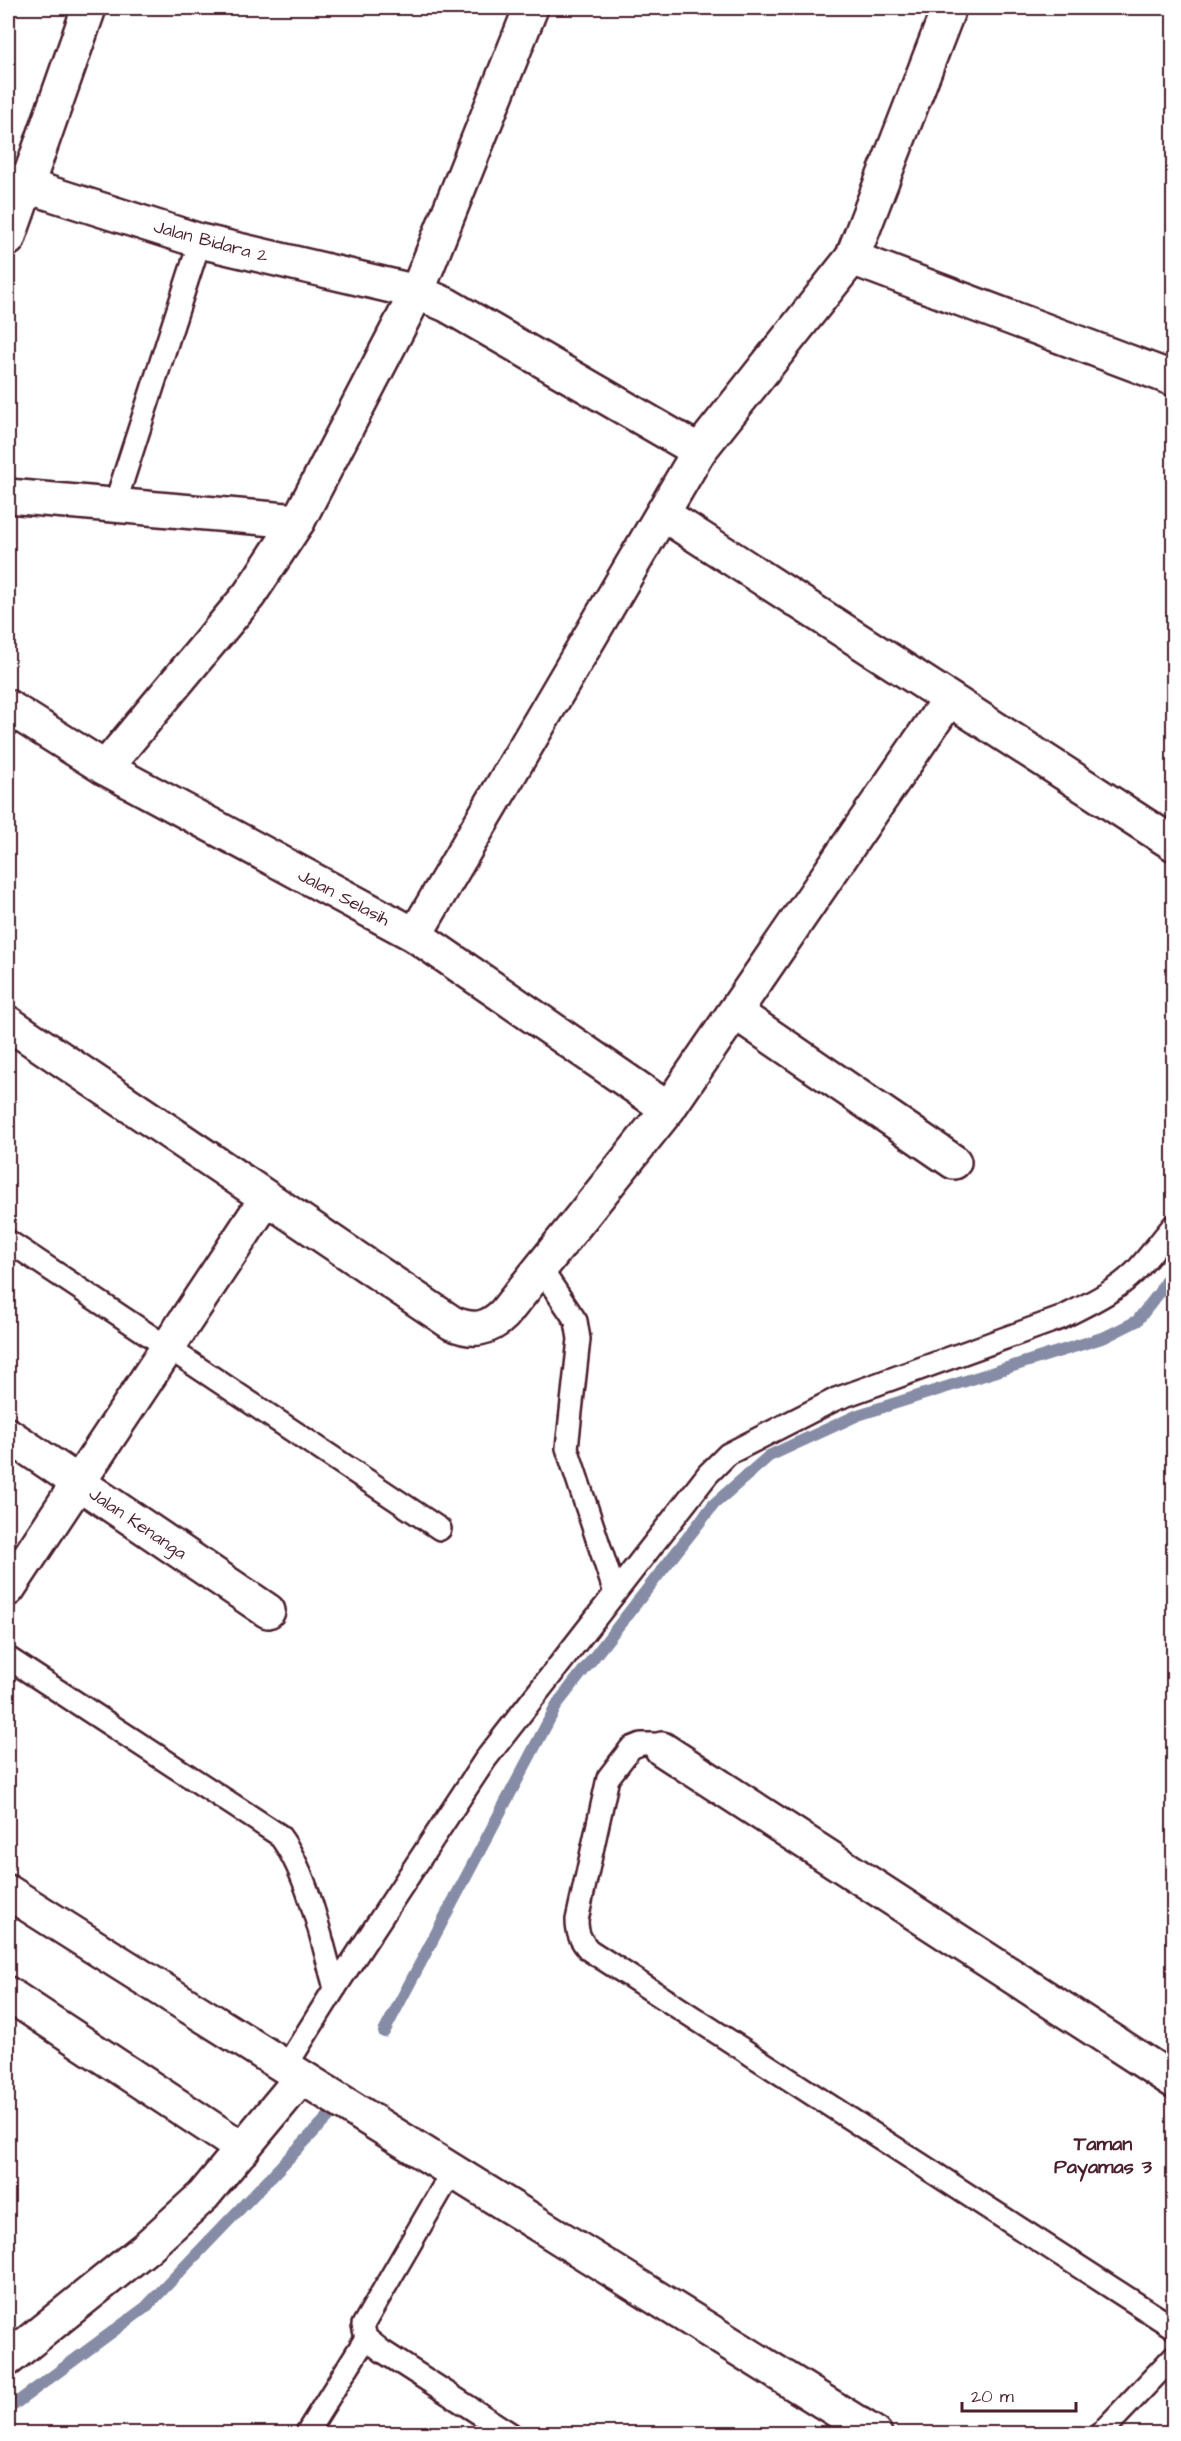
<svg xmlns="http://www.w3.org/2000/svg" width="1181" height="2441" viewBox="0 0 1181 2441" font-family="'Architects Daughter',sans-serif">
<rect width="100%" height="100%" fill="#fff"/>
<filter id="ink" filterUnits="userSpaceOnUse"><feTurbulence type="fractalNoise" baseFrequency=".0167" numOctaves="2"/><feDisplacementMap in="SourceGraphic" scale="12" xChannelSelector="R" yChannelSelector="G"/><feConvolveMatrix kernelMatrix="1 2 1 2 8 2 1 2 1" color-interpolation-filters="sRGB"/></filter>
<g filter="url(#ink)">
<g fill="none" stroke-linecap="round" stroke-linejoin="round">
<g stroke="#868ca6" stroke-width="12">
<path d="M384,2032L558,1703L714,1504L769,1456L858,1415L1105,1337L1137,1321L1159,1293L1174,1266"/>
<path d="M8,2409L146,2307L331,2114"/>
</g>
<g stroke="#4a1f2b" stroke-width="26">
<g id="service">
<path d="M115,504L200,241"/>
<path d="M8,1241L440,1529"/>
<path d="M541,1269L576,1321L579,1339L567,1448L615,1593"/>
<path d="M8,1658L279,1835C309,1874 321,1940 335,1988"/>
<path d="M662,1749L653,1744H641L631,1748L608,1778L577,1920C577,1933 580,1940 589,1950L1174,2328"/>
<path d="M285,2068L335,1988L485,1760L708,1474L728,1454L836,1399L1061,1318C1086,1305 1115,1292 1135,1272C1149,1257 1161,1240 1174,1225"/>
<path d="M453,2170L363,2325L366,2338L382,2351L511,2434"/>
<path d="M306,2434L366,2338"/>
<path d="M1100,2434L1174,2356"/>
</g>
</g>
<g stroke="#4a1f2b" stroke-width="38">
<g id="minor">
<path d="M8,180L200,241L417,292L447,305L699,451L852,258L949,8"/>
<path d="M8,239L89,8"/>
<path d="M852,258L1174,379"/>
<path d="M8,496L298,521"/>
<path d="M663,514L1174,844"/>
<path d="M8,707L105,768L415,935L668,1109"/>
<path d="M105,768L249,595L298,521L417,292L531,8"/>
<path d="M415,935L699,451"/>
<path d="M735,1012L954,1162"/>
<path d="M8,1023L452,1323C473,1332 488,1330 504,1314L668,1109L949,699"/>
<path d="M8,1435L268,1611"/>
<path d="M8,1589L266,1199"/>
<path d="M662,1749L1174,2081"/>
<path d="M8,1892C295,2075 586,2253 875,2434"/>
<path d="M8,1994L243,2149"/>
<path d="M8,2359L146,2248L203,2196L301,2078"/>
</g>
</g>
<use href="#service" stroke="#fff" stroke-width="21"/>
<use href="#minor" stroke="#fff" stroke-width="33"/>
</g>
</g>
<g text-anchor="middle" stroke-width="4.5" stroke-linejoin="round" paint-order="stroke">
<g font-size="18" fill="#4a1f2b" stroke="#fff">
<text transform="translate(211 241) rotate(15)" y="6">Jalan Bidara 2</text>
<text transform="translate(344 897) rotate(28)" y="6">Jalan Selasih</text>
<text transform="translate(138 1523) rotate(34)" y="6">Jalan Kenanga</text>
</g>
<g font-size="20" font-weight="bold" fill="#4a1f2b" stroke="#fff">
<text x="1103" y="2150">Taman<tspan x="1103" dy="23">Payamas 3</tspan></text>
</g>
</g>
<rect width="1181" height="2441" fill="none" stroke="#fff" stroke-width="30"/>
<rect x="15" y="15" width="1151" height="2411" fill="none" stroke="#4a1f2b" stroke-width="2" filter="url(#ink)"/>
<path d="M962 2402v9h114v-9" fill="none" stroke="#4a1f2b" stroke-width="3"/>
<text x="971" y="2402" font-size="18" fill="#4a1f2b" stroke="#ffffff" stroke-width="4.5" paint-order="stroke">20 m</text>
</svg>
